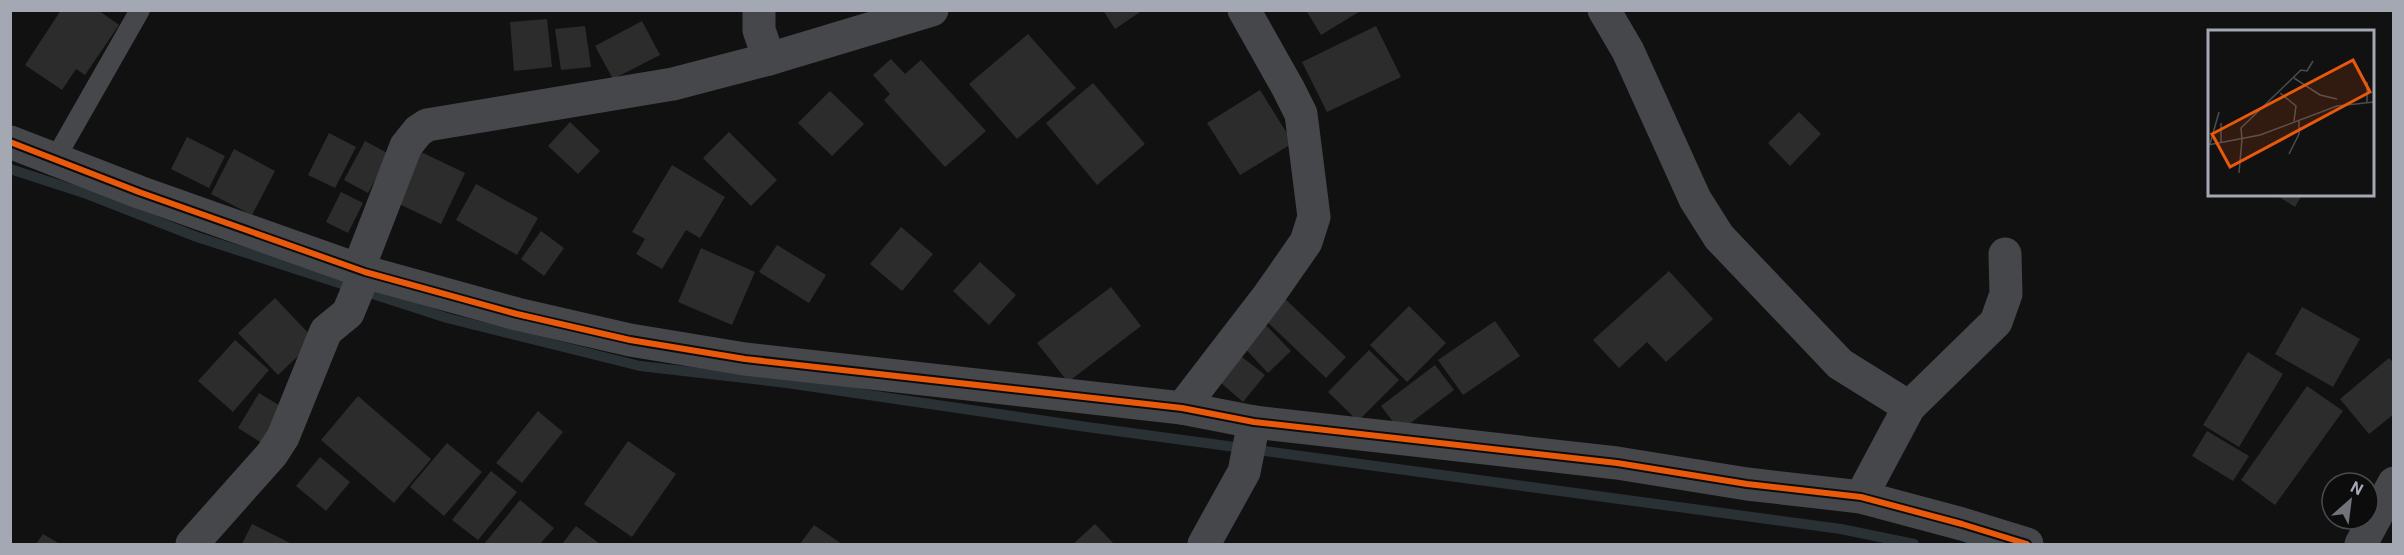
<svg xmlns="http://www.w3.org/2000/svg" width="2404" height="555" viewBox="0 0 2404 555" font-family="Roboto,sans-serif">
<rect width="100%" height="100%" fill="#111112"/>
<g fill="none" stroke-linecap="round" stroke-linejoin="round">
<path stroke="#2a3135" stroke-width="10" d="M10,169L87,194L197,237L447,318L640,366L787,383L1087,427L1841,529L1914,544"/>
</g>
<g fill="#2c2c2d">
<path d="M61,10H98L119,25L85,75L76,69L62,90L25,65Z"/>
<path d="M1103,10H1143L1115,29Z"/>
<path d="M1306,10H1362L1321,35Z"/>
<path d="M547,19L552,67L514,71L510,22Z"/>
<path d="M642,21L660,55L613,79L595,46Z"/>
<path d="M585,26L591,67L561,70L555,29Z"/>
<path d="M1376,26L1401,77L1327,112L1302,62Z"/>
<path d="M1028,34L1076,88L1017,139L969,84Z"/>
<path d="M891,59L905,74L921,60L986,131L945,167L884,100L890,94L873,75Z"/>
<path d="M1093,83L1145,144L1097,185L1046,123Z"/>
<path d="M1260,90L1293,143L1240,175L1207,123Z"/>
<path d="M830,91L864,124L832,156L798,123Z"/>
<path d="M1799,112L1821,134L1790,166L1768,143Z"/>
<path d="M570,122L600,151L578,174L548,146Z"/>
<path d="M729,132L777,180L751,206L703,158Z"/>
<path d="M329,133L356,147L335,188L308,175Z"/>
<path d="M187,137L225,156L209,188L171,169Z"/>
<path d="M365,141L389,154L368,193L344,180Z"/>
<path d="M234,149L275,171L252,215L211,194Z"/>
<path d="M419,151L465,173L441,224L395,202Z"/>
<path d="M672,165L725,197L700,238L686,230L662,269L636,254L645,239L632,232Z"/>
<path d="M476,184L538,218L517,255L456,220Z"/>
<path d="M341,192L363,203L348,233L326,222Z"/>
<path d="M2276,195H2302L2295,207Z"/>
<path d="M901,227L933,254L902,291L870,264Z"/>
<path d="M541,231L564,248L544,276L521,259Z"/>
<path d="M777,245L826,275L809,303L759,272Z"/>
<path d="M701,248L755,272L732,325L678,302Z"/>
<path d="M980,262L1016,295L989,325L953,291Z"/>
<path d="M1669,271L1713,319L1666,362L1647,342L1619,368L1593,340Z"/>
<path d="M1111,287L1141,326L1068,382L1037,343Z"/>
<path d="M1281,295L1346,357L1326,378L1261,316Z"/>
<path d="M275,298L315,340L278,375L238,333Z"/>
<path d="M1409,306L1446,343L1407,382L1370,345Z"/>
<path d="M2302,307L2360,339L2333,387L2275,354Z"/>
<path d="M1260,319L1291,351L1268,373L1238,341Z"/>
<path d="M1495,321L1520,356L1463,395L1438,360Z"/>
<path d="M235,340L269,370L233,412L198,381Z"/>
<path d="M1233,350L1265,375L1243,402L1212,375Z"/>
<path d="M1369,350L1399,380L1358,421L1328,392Z"/>
<path d="M2248,352L2283,374L2239,447L2203,425Z"/>
<path d="M2389,358L2394,363V414L2369,434L2340,399Z"/>
<path d="M1435,365L1454,390L1400,431L1381,406Z"/>
<path d="M2307,386L2343,411L2275,505L2241,480Z"/>
<path d="M259,393L292,413L270,448L238,428Z"/>
<path d="M358,396L431,459L394,503L321,440Z"/>
<path d="M538,411L563,432L522,483L496,463Z"/>
<path d="M2207,431L2249,456L2233,481L2192,456Z"/>
<path d="M628,441L676,474L632,537L584,504Z"/>
<path d="M447,443L482,472L444,516L410,487Z"/>
<path d="M320,457L350,482L326,511L296,486Z"/>
<path d="M491,471L517,492L478,540L452,520Z"/>
<path d="M520,500L554,528L540,544H484Z"/>
<path d="M252,524L292,544H242Z"/>
<path d="M1095,524L1114,544H1073Z"/>
<path d="M814,525L842,544H800Z"/>
<path d="M576,526L600,544H562Z"/>
<path d="M43,534L60,544H36Z"/>
</g>
<g fill="none" stroke-linecap="round" stroke-linejoin="round">
<path stroke="#46474b" stroke-width="20" d="M55,159L140,10"/>
<g stroke="#46474b" stroke-width="33">
<path d="M759,10V30L769,59"/>
<path d="M1604,10L1628,51L1695,199L1719,237L1840,364L1909,407"/>
<path d="M358,270L406,146L418,131L427,125L673,84L769,59L932,10"/>
<path d="M1182,408L1269,295L1306,242L1314,217L1301,114L1288,88L1244,10"/>
<path d="M1861,497L1909,407L1996,322L2006,294L2005,254"/>
<path d="M192,544L272,454L283,437L326,331L348,313L365,272"/>
<path d="M1204,544L1244,472L1254,422"/>
<path d="M2361,544L2394,483"/>
</g>
<path stroke="#46474b" stroke-width="33" d="M10,142L139,192L365,272L517,314L630,340L745,359L1182,408L1254,422L1617,463L1747,484L1861,497L1962,524L2027,544"/>
<g stroke="#0c0c0d" stroke-width="10">
<path id="cycleway" d="M10,142L139,192L365,272L517,314L630,340L745,359L1182,408L1254,422L1617,463L1747,484L1861,497L1962,524L2027,544"/>
</g>
<use href="#cycleway" stroke="#e8590c" stroke-width="6"/>
</g>
<g transform="translate(2208 30)">
<rect width="166" height="166" fill="#111112"/>
<path fill="none" stroke="#4c4d52" stroke-width="1.5" d="M86,48L112,65L129,69M72,63L88,76L86,91M159,72V52M34,109L33,98L93,40L99,41L105,31M13,112V93M2,114L11,82M0,115L52,105L129,76L166,72M81,124L91,104V90M31,143L34,109"/>
<path fill="#e8590c" fill-opacity="0.15" stroke="#e8590c" stroke-width="3" d="M145,30L162,62L22,137L4,104Z"/>
<rect width="166" height="166" fill="none" stroke="#a4a8b2" stroke-width="3"/>
</g>
<rect width="2404" height="555" fill="none" stroke="#a4a8b2" stroke-width="24"/>
<g transform="translate(2350 501) rotate(28)"><circle r="28" fill="#0c0c0d" stroke="#494a4f" stroke-width="1.5"/>
<path d="M0-4.5L10 22L0 15L-10 22Z" fill="#71737a"/>
<text y="-9" font-size="16" font-weight="bold" text-anchor="middle" fill="#a4a8b2">N</text>
</g>
</svg>
